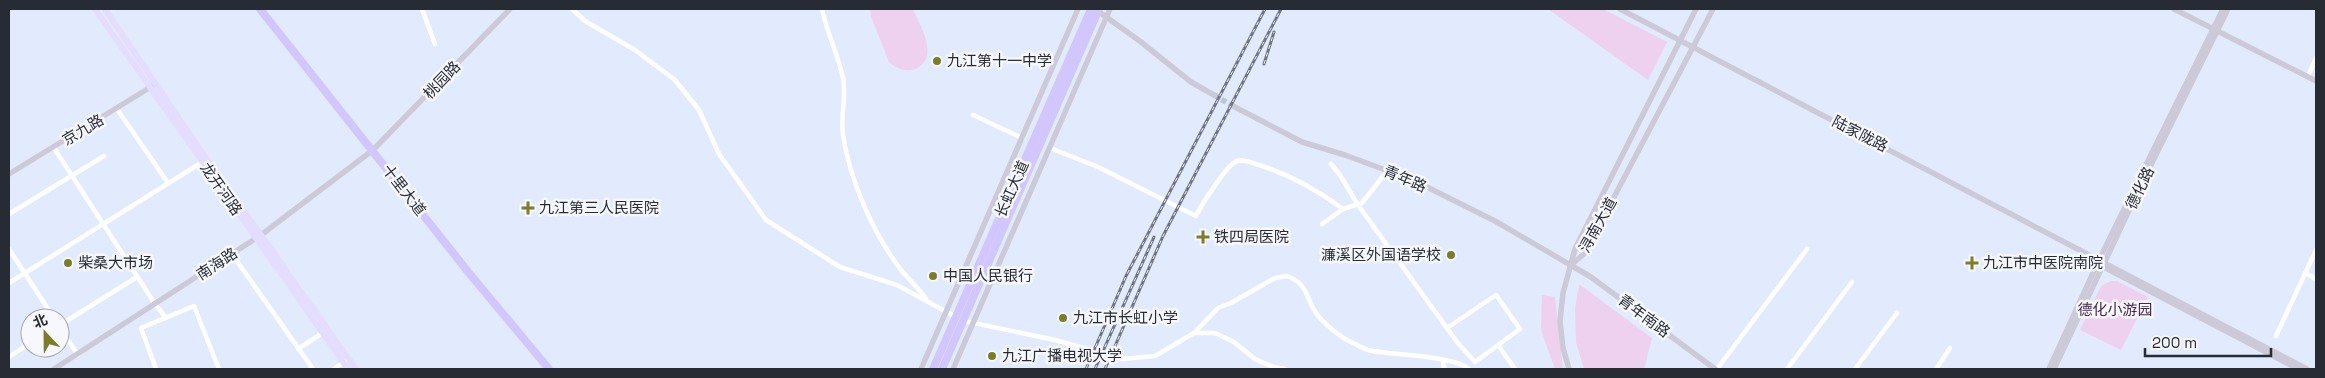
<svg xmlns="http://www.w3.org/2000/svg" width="2325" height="378" viewBox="0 0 2325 378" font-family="'Space Grotesk','Noto Sans SC',sans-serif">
<rect width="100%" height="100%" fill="#e2ebfd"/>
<g fill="#edd1ee">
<path d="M870,9H913C920,26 941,58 915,69C906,73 896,68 889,62L871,16Z"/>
<path d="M1548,9H1603L1667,42L1648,80Z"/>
<path d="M2111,281H2117L2148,297L2121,350L2080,330L2101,286Z"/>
<path d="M1579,284L1652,338L1644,369H1584L1576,342L1575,309Z"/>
<path d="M1542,295L1555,297L1563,369H1555L1541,330Z"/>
</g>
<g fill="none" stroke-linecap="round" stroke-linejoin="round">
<path stroke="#bdc5d5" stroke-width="5.5" stroke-dasharray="5.5 3" stroke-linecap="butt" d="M1214,95L1233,106"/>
<g stroke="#fff" stroke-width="4.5">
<path d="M422,9L435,44"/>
<path d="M572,9L585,21L635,50L675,80L699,110L719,154L766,220L840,267L897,285L956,317"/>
<path d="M822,9C827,33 838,54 843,78C847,97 840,116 843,135C850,181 873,233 901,270C909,280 919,288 926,299"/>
<path d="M2308,76L2316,58"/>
<path d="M117,109L168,183"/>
<path d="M973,115L1022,138"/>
<path d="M54,148L155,304L166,318"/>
<path d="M1050,148L1098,167L1196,216C1201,206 1227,164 1237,161C1244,159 1252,163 1259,165C1291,175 1316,189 1343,209"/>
<path d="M1331,164L1340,175L1358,205L1457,342L1475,362L1520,329L1496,295L1447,328"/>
<path d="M9,214L104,156"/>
<path d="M1322,224L1343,209L1362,203L1387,171"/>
<path d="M9,249L54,318"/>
<path d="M232,254L313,369"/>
<path d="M2305,273L2316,279"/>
<path d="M9,283L204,161"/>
<path d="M964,321L1055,340L1122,359L1155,356L1194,333L1218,308L1231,303L1275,278L1287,276C1308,284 1305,296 1316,313C1323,323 1340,337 1351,342C1358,345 1365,350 1373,351C1395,355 1454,356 1469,369"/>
<path d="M60,325L137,277"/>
<path d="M60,328L78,355"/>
<path d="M1194,333H1215L1234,342L1255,359L1273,367L1285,369"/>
<path d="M2276,336L2316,250"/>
<path d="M1498,345L1515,369"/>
<path d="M298,349L324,332"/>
<path d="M9,357L30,343"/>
<path d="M1443,361L1444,369"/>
<path d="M156,369L141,328L194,306L219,369"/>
<path d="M334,369L345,361"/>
<path d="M1717,369L1807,249"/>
<path d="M1787,369L1852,282"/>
<path d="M1855,369L1897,313"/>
<path d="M1936,369L1950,348"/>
</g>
<g stroke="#ccc9d8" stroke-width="5.5">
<path d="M1095,9L1141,42L1191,82L1214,95"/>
<path d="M1620,9C1849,130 2078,249 2307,369"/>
<path d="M2174,9L2316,81"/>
<path d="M1233,106L1302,142L1345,155L1415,181L1495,221L1591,277L1715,369"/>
<path d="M9,174L154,85"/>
<path d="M1571,265L1584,254L1713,9"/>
<path d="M2100,265L2298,369"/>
<path d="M54,369L261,235L373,150L510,9"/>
<path d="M921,369L1078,9"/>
<path d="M953,369L1110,9"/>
<path d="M1569,369L1563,348L1560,321L1563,293L1575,249L1696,9"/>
<path d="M2049,369L2099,260L2223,9"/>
<path d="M2054,369L2142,183L2228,9"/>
</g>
<g stroke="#e4ddfe" stroke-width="6">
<path d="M95,9L348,369"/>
<path d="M105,9L194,141L356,369"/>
</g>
<g stroke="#d2c7fd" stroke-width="8">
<path d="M260,9L469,273L549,369"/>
<path d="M933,369L1091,9"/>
<path d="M942,369L1099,9"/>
</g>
<g stroke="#6f7581" stroke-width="3">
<g id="rail">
<path d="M1264,64L1274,32"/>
<path d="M1086,369L1126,276L1265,9"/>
<path d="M1095,369L1154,237"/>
<path d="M1105,369L1163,236L1281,9"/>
</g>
</g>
<use href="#rail" stroke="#f6f8fd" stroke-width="1" stroke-dasharray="4" stroke-linecap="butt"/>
</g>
<g fill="#7b7e28" stroke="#f6f8fd" stroke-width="2">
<circle cx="937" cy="61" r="5"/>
<path d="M525.5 200.5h5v5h5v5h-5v5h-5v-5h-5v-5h5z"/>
<path d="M1200.5 229.5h5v5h5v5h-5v5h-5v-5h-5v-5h5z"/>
<circle cx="1451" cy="255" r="5"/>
<circle cx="68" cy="263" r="5"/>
<path d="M1969.5 255.5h5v5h5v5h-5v5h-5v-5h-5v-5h5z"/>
<circle cx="933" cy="276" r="5"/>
<circle cx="1063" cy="318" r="5"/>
<circle cx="992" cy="356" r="5"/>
</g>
<g text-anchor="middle" stroke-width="5" stroke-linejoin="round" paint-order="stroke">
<g font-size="15" fill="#272b33" stroke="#f6f8fd" text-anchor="start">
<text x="947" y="66">九江第十一中学</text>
<text x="539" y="213">九江第三人民医院</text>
<text x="1214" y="242">铁四局医院</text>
<text x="1441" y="260" text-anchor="end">濂溪区外国语学校</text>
<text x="78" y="268">柴桑大市场</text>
<text x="1983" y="268">九江市中医院南院</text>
<text x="943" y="281">中国人民银行</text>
<text x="1073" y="323">九江市长虹小学</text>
<text x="1002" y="361">九江广播电视大学</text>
</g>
<g font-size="15" fill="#272b33" stroke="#f6f8fd">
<text transform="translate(442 80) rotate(-46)" y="5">桃园路</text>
<text transform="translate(83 130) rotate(-31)" y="5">京九路</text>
<text transform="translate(1860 134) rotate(27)" y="5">陆家陇路</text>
<text transform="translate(1405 179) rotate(23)" y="5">青年路</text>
<text transform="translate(2140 188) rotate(-64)" y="5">德化路</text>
<text transform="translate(221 189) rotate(55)" y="5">龙开河路</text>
<text transform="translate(1012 189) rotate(-66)" y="5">长虹大道</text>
<text transform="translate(404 190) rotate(52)" y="5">十里大道</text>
<text transform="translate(1598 225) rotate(-61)" y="5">浔南大道</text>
<text transform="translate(217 264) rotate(-33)" y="5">南海路</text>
<text transform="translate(1644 316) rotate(37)" y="5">青年南路</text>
</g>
<g font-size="15" fill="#4a264c" stroke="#f6f8fd">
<text x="2115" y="315">德化小游园</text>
</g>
</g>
<rect width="2325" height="378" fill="none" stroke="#272b33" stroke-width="20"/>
<g transform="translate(45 333) rotate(338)"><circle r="24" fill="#f6f8fd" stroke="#a3a6ac"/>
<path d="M0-4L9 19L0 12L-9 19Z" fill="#7b7e28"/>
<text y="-8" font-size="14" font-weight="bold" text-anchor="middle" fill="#272b33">北</text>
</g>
<path d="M2145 348v8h126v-8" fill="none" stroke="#272b33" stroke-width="2.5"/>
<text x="2152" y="348" font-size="15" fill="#272b33" stroke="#f6f8fd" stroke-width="4" paint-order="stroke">200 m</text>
</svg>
